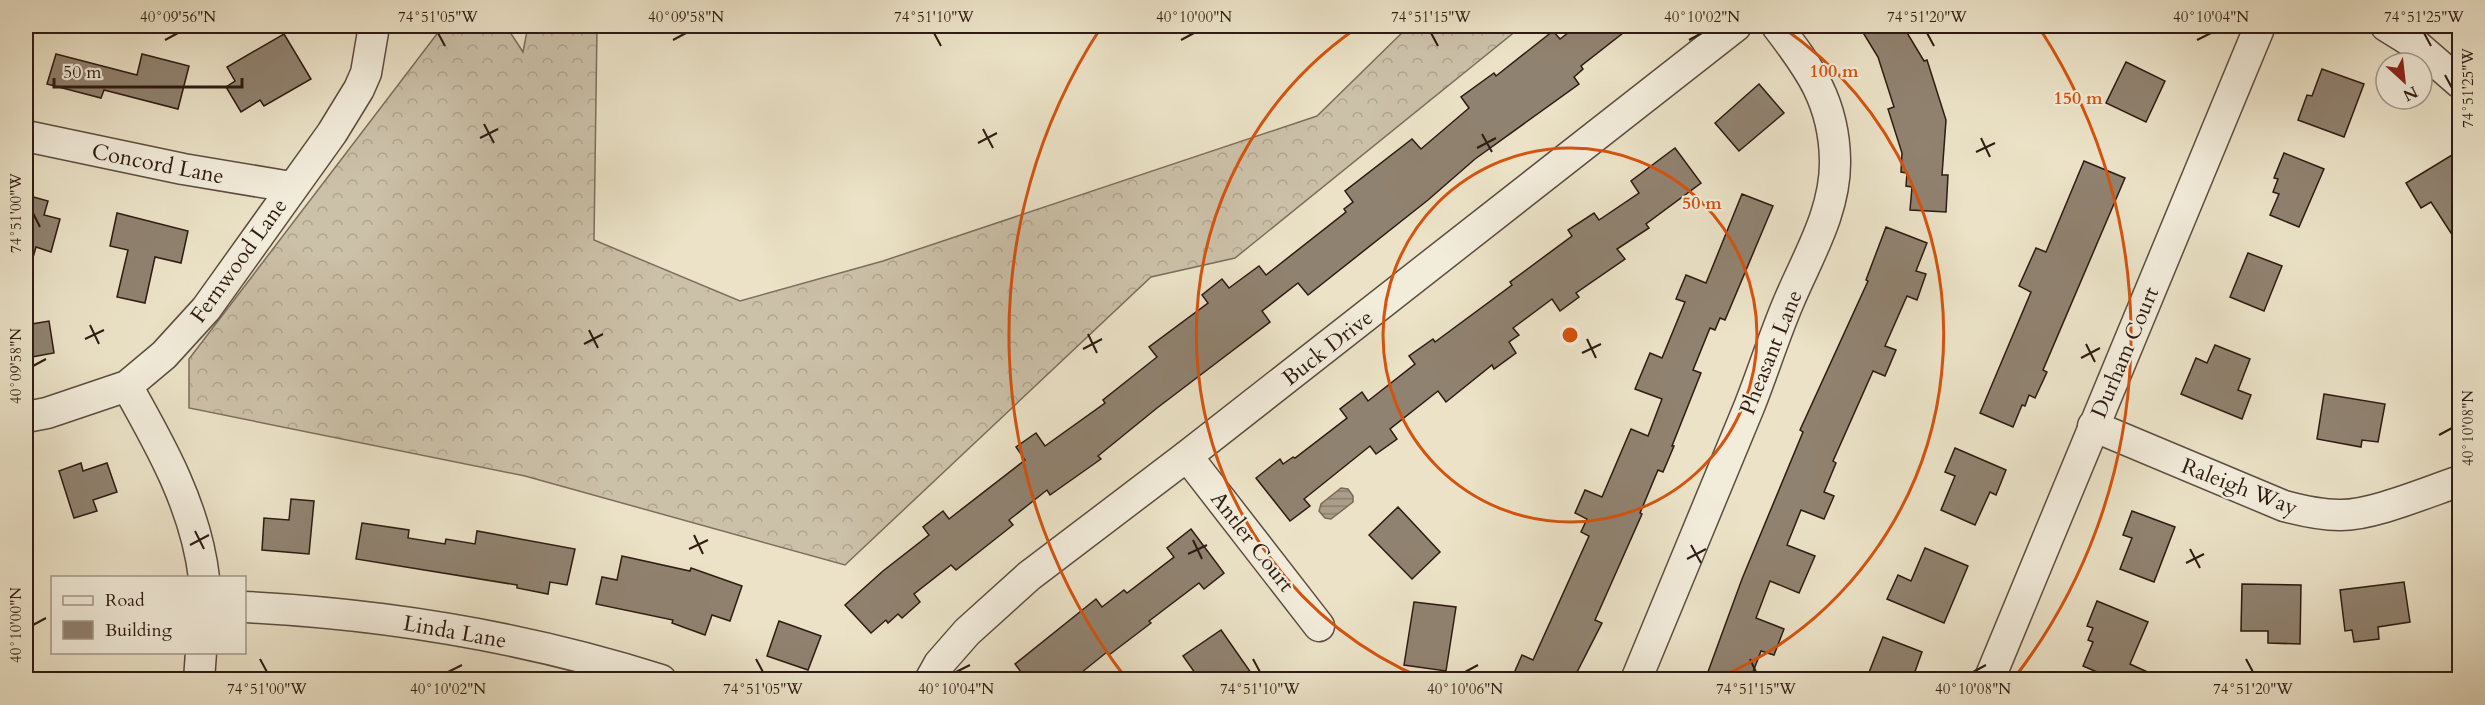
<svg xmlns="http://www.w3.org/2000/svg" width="2485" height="705" viewBox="0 0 2485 705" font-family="Cardo,serif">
<defs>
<pattern id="forest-crowns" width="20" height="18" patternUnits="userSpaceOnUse" patternTransform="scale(1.5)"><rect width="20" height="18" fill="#cbc0a8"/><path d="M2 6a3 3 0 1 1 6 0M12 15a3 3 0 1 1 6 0" fill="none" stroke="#afa490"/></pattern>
<pattern id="water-rules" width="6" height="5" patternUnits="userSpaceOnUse" patternTransform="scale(1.5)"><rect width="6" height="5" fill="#ab9e89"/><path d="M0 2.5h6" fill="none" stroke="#8c806f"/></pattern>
</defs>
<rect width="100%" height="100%" fill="#ebe2c7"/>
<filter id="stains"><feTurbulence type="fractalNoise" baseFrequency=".00333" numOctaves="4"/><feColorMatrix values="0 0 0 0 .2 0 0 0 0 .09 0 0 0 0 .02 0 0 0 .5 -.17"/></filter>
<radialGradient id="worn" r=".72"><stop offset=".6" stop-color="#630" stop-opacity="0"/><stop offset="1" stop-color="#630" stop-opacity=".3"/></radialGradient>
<path fill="url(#forest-crowns)" stroke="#7c6e5d" stroke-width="1.5" d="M443,26H506L523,52L528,26H597L594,240L740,301L883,261L1317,116L1409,26H1522L1235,258L1151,277L845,565L525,476L189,408V359Z"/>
<path fill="url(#water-rules)" stroke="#796a59" stroke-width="1.5" d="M1341,488L1348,489L1353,496V502L1331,519L1325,518L1319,511L1321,504Z"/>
<g fill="#908270" stroke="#2e1b12" stroke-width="1.5">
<path d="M1577,26H1632L1581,66L1583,69L1574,77L1579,84L1475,159L1428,200L1308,295L1298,283L1262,311L1270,322L1157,408L1098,456L1101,459L1050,495L1047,490L1009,520L1013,525L956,570L951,565L914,594L920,602L902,618L898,614L888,623L886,620L871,633L845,605L883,571L929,535L923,527L943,511L949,519L1025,460L1016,447L1036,433L1045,446L1105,403L1103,400L1157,357L1149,347L1208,303L1202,295L1222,279L1229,288L1259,266L1266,275L1346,212L1344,209L1353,202L1345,191L1412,139L1421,149L1469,108L1461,97L1494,73L1496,76L1553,31L1560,39Z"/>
<path d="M1859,26H1903L1924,61L1927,60L1946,120L1942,175H1948L1946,212L1910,210L1912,187L1906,186L1907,173L1901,172L1902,153L1888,109L1894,107L1878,57Z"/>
<path d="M284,34L311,79L264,106L260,100L241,112L226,87L235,81L227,67Z"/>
<path d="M56,54L137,75L142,54L189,66L178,109L104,90L101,98L47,84Z"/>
<path d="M2126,62L2165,81L2146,122L2106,103Z"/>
<path d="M2322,69L2364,84L2344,137L2298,120L2307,95L2312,96Z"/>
<path d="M1759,84L1784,113L1739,151L1715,123Z"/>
<path d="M1675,148L1701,183L1646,224L1649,228L1617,249L1625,259L1576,293L1579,297L1560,311L1552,299L1513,328L1519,335L1509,342L1516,353L1494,369L1492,365L1446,402L1438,391L1390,429L1397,439L1376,454L1370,446L1304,499L1310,506L1290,521L1256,478L1280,459L1283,464L1293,457L1295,458L1347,418L1340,409L1362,392L1368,401L1415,364L1409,356L1433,339L1435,342L1512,285L1510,282L1572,236L1568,230L1594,213L1599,220L1639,193L1631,181Z"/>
<path d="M2284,153L2324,169L2299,227L2270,215L2279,194L2273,192L2278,179L2274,178Z"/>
<path d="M2452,155L2460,167V247L2431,202L2421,208L2406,183Z"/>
<path d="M2084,161L2125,178L2043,370L2047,372L2035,398L2029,395L2025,406L2022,405L2013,427L1980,413L2031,292L2019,286L2036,248L2046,252Z"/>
<path d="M1742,194L1773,206L1725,320L1720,318L1715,330L1710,328L1693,370L1701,373L1672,446H1674L1663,472L1658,470L1640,513L1642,514L1595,620L1602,623L1574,678L1578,680H1511L1522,655L1533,660L1589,536L1581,532L1587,519L1575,513L1585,490L1602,497L1631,429L1648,436L1662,399L1635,389L1650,353L1662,358L1685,302L1676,299L1686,275L1706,283Z"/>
<path d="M26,195L48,201L44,215L60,219L51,252L36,247L32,261L26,260Z"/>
<path d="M117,213L188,231L181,263L155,257L145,303L117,297L128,250L110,246Z"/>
<path d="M1886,227L1927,243L1916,271L1926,274L1917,300L1907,296L1885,346L1896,350L1885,376L1873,371L1833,461L1836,463L1824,492L1834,496L1824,519L1801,510L1787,545L1815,556L1799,593L1770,581L1756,618L1784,629L1774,655L1761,651L1750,680H1705L1742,579L1803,432L1800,430L1868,281L1866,280Z"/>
<path d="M2248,253L2282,266L2264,311L2230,297Z"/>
<path d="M49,321L54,353L26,358V325Z"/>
<path d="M2215,345L2250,359L2238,390L2251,395L2242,419L2181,394L2196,358L2207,363Z"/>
<path d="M2324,394L2385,404L2378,442L2362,440L2361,447L2317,439Z"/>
<path d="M1955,448L2006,470L1996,495L1990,492L1975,525L1941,510L1955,476L1945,472Z"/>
<path d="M81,463L83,471L107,463L117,492L93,500L97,511L74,518L59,471Z"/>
<path d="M291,499L314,501L309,554L262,550L264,518L289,520Z"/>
<path d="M1398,507L1440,552L1412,579L1369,535Z"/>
<path d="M2132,511L2175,527L2154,582L2120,569L2132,538L2123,535Z"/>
<path d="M362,523L409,530L408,538L445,544L446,539L475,544L477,531L575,549L567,585L550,582L548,594L517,588V585L356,559Z"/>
<path d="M1191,529L1224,573L1204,589L1199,583L1149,621L1151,623L1109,655L1107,652L1072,680H1027L1015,664L1096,599L1102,607L1124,590L1127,593L1174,557L1167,548Z"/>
<path d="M1925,548L1968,566L1944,623L1887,599L1898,575L1911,581Z"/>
<path d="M622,556L690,571L691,568L742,586L730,621L712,615L705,635L672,623L673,620L596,604L602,577L617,580Z"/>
<path d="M2404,582L2410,622L2378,627L2379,639L2354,642L2352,630L2345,631L2340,590Z"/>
<path d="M2242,584L2301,585L2300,644L2268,643V631H2241Z"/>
<path d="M2097,601L2148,622L2130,664L2165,680H2116L2083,666L2093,642L2088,640L2093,628L2087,626Z"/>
<path d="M1414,602L1456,607L1446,671L1404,665Z"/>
<path d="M779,621L821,636L808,670L767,656Z"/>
<path d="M1221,630L1256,680H1200L1183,656Z"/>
<path d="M1883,637L1922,652L1912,680H1866Z"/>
</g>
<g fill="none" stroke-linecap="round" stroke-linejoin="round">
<g stroke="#5d4d3f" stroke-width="33">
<g id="minor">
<path d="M2386,26L2415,44L2460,83"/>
<path d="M26,136L183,169L291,187"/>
<path d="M127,386C161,446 196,508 204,578"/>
<path d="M26,417L47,413L127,386L164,355L206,309L332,133L359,89L366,73L374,26"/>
<path d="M2093,426L2284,506C2303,511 2320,515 2339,515C2371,516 2427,492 2460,481"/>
<path d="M1187,456L1319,626"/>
<path d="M244,607C385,614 526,637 661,680"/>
<path d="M199,680L201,652"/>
<path d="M930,680L939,664L967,632L1029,576L1187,456L1736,26"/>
<path d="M1636,680C1673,589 1712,498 1749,407C1763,372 1774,336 1789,301C1808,256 1836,211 1835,160C1834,102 1810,69 1777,26"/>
<path d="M1989,680L2260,26"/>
</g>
</g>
<use href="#minor" stroke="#f2ecdb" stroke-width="30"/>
</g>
<path fill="none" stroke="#2e1b12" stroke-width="2" d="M438,33L445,46M934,33L941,46M1431,33L1438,46M1927,33L1934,46M2424,33L2431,46M165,40L178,33M673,40L686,33M1181,40L1194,33M1689,40L1702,33M2197,40L2211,33M2445,75L2452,88M484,124L494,143M983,129L993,148M1482,134L1492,152M480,138L498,129M1981,138L1990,157M978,143L997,133M1477,148L1496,138M1976,152L1995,143M33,213L40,227M90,325L99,344M589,330L598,348M1088,334L1097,353M85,339L104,330M1587,339L1596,358M584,344L603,334M2086,344L2095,362M1083,349L1102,339M1582,353L1601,344M2081,358L2100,348M33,366L46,359M2439,435L2452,428M195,531L204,549M694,535L703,554M1193,540L1202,559M190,545L209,535M1691,545L1701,563M689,549L708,540M2190,549L2200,568M1188,554L1207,545M1687,559L1706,549M2186,563L2204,554M33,625L46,618M260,659L267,672M756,659L763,672M1253,659L1260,672M1750,659L1756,672M2246,659L2253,672M448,672L462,665M956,672L970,665M1465,672L1478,665M1973,672L1986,665"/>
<g fill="none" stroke="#d5530d" stroke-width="3">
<circle cx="1570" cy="335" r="187"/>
<path d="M1424 679A374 374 0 0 1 1358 27M1782 27A374 374 0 0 1 1716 679"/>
<path d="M1125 677A561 561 0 0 1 1100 29M2040 29A561 561 0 0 1 2015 677"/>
</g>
<g text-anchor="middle" stroke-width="4.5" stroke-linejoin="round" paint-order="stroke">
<g font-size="22" fill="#2e1b12" stroke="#f2ecdb">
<text transform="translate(158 163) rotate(11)" y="8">Concord Lane</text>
<text transform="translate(238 260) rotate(-54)" y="8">Fernwood Lane</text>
<text transform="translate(1327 347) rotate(-38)" y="8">Buck Drive</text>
<text transform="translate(1770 352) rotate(-68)" y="8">Pheasant Lane</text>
<text transform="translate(2124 352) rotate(-67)" y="8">Durham Court</text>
<text transform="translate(2240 486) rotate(21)" y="8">Raleigh Way</text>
<text transform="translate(1253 541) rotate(52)" y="8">Antler Court</text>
<text transform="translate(455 631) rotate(10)" y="8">Linda Lane</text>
</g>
</g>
<circle cx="1570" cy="335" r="9" fill="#d5530d" stroke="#f2ecdb" stroke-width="3"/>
<g font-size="18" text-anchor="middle" font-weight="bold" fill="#d5530d" stroke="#f2ecdb" stroke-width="4.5" stroke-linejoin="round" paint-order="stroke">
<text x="1834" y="77">100 m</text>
<text x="2078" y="104">150 m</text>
<text x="1702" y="209">50 m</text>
</g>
<rect width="2485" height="705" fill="none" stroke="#ebe2c7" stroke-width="66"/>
<rect x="51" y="576" width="195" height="78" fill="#f2ecdb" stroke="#a4988b" stroke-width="1.5"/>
<rect x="63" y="596" width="30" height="9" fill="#f2ecdb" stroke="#a4988b" stroke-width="1.5"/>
<text x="105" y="606" font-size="18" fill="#2e1b12">Road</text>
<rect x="63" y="621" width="30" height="18" fill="#908270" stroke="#a4988b" stroke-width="1.5"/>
<text x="105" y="636" font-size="18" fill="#2e1b12">Building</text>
<g transform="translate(2404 81) rotate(153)"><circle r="28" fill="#f2ecdb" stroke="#a4988b" stroke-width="1.5"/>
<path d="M0-4.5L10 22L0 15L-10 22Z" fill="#8f2418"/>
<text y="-9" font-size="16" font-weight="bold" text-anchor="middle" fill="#2e1b12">N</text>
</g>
<path d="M54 78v9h188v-9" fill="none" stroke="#2e1b12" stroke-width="3"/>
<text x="63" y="78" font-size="18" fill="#2e1b12" stroke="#f2ecdb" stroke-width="4.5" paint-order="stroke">50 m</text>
<rect x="33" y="33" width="2419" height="639" fill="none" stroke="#2e1b12" stroke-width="2"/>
<g font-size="15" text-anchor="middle" fill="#2e1b12">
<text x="178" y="22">40°09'56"N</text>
<text x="438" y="22">74°51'05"W</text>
<text x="686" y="22">40°09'58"N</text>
<text x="934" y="22">74°51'10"W</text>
<text x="1194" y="22">40°10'00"N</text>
<text x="1431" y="22">74°51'15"W</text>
<text x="1702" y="22">40°10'02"N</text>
<text x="1927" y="22">74°51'20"W</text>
<text x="2211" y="22">40°10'04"N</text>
<text x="2424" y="22">74°51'25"W</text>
<text transform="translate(2468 88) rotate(-90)" y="5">74°51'25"W</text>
<text transform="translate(16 213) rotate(-90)" y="5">74°51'00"W</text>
<text transform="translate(16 366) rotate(-90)" y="5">40°09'58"N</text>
<text transform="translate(2468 428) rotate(-90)" y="5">40°10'08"N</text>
<text transform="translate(16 625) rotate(-90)" y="5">40°10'00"N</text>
<text x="267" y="694">74°51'00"W</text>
<text x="448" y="694">40°10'02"N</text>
<text x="763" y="694">74°51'05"W</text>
<text x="956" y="694">40°10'04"N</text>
<text x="1260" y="694">74°51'10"W</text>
<text x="1465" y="694">40°10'06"N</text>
<text x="1756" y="694">74°51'15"W</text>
<text x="1973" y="694">40°10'08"N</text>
<text x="2253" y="694">74°51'20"W</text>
</g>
<rect width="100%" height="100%" filter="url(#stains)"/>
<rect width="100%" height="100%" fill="url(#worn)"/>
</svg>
